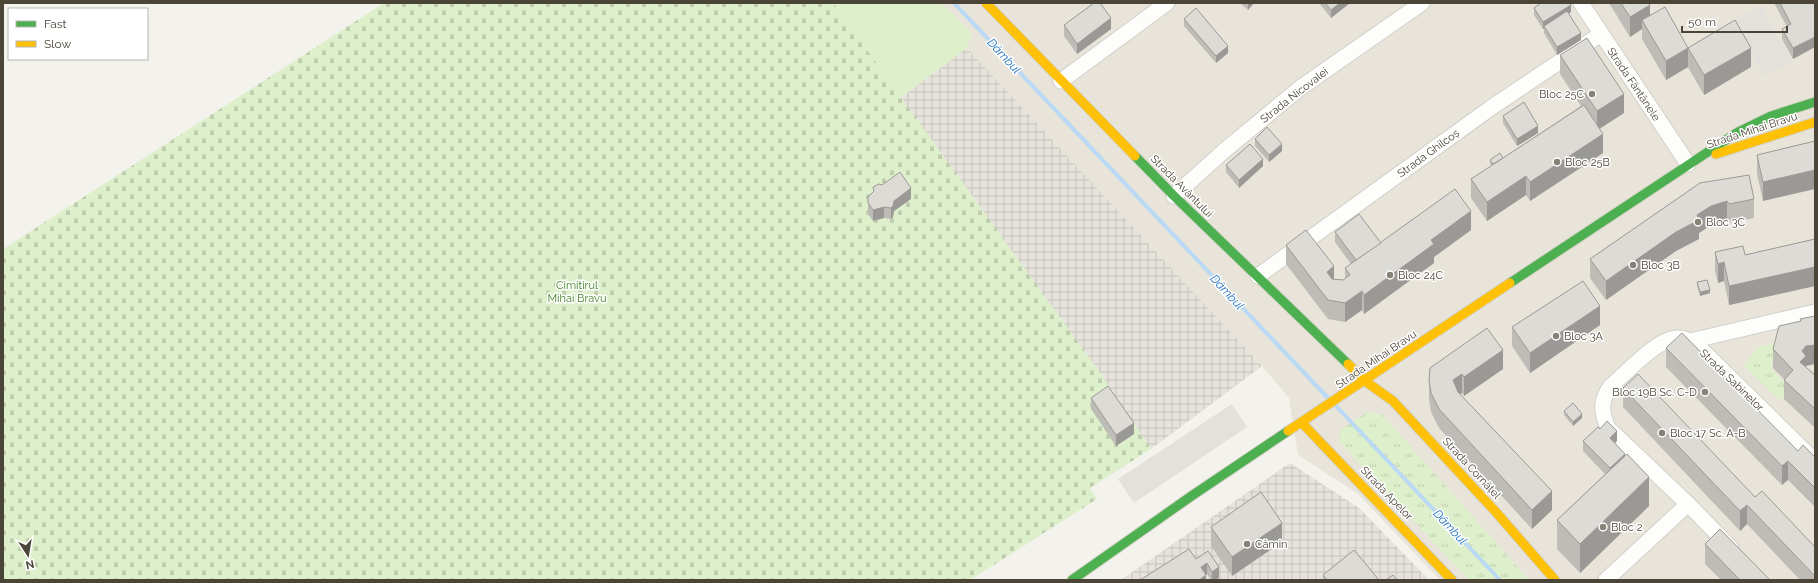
<svg xmlns="http://www.w3.org/2000/svg" width="1818" height="583" viewBox="0 0 1818 583" font-family="Raleway,sans-serif">
<defs>
<pattern id="industrial-grid" width="8" height="8" patternUnits="userSpaceOnUse"><rect width="8" height="8" fill="#e6e2dc"/><path d="M0 4h8M4 0v8" fill="none" stroke="#c7c3bd"/></pattern>
<pattern id="cemetery-stones" width="16" height="16" patternUnits="userSpaceOnUse"><rect width="16" height="16" fill="#deefcb"/><path d="M2 7V4a2 2 0 0 1 4 0v3zM10 15v-3a2 2 0 0 1 4 0v3z" fill="#c0ceaf"/></pattern>
<pattern id="park-tufts" width="24" height="20" patternUnits="userSpaceOnUse"><rect width="24" height="20" fill="#deefcb"/><path d="M3 7l-1-3M5 7V3M7 7l1-3M15 17l-1-3M17 17v-4M19 17l1-3" fill="none" stroke="#c0ceaf"/></pattern>
</defs>
<rect width="100%" height="100%" fill="#f3f2ed"/>
<path fill="#e8e4da" d="M918,3H1815V580H1440L1357,493L1298,455L1289,398L1262,366L967,48Z"/>
<g fill="url(#industrial-grid)">
<path d="M967,48L1262,366L1151,449L1098,370L900,98Z"/>
<path d="M1290,463L1359,508L1429,580H1121Z"/>
</g>
<path fill="#deefcb" d="M779,3H942L972,34L967,48L900,98L1098,370Z"/>
<path fill="url(#cemetery-stones)" d="M384,3H833L1098,370L1151,449L1090,488L1097,499L970,580H3V249Z"/>
<g fill="url(#park-tufts)">
<path d="M1777,342L1771,368L1790,389L1780,401L1744,366L1758,347Z"/>
<path d="M1367,412L1382,414L1529,580H1469L1341,444L1339,431Z"/>
</g>
<g fill="#e2e1dc">
<path d="M1761,6L1792,61L1764,76L1733,21Z"/>
<path d="M1232,404L1247,427L1134,503L1118,479Z"/>
</g>
<g fill="none" stroke-linecap="round" stroke-linejoin="round">
<g stroke="#bad9f4" stroke-width="4">
<path d="M954,3L1328,398"/>
<path d="M1337,407L1500,580"/>
</g>
<g stroke="#d1d0ca" stroke-width="17">
<g id="street">
<path d="M1581,3L1688,164"/>
<path d="M1061,81L1167,3"/>
<path d="M1174,196L1225,150L1300,88L1422,3"/>
<path d="M1258,276L1492,107L1601,34"/>
<path d="M1690,341L1815,312"/>
<path d="M1731,548L1688,504L1608,428C1601,412 1600,400 1611,386C1626,373 1659,337 1678,338C1688,338 1696,345 1703,351L1815,461"/>
<path d="M1606,580L1688,504"/>
</g>
</g>
<g stroke="#d3d0c3" stroke-width="11">
<g id="fast">
<path d="M1135,156L1174,196L1348,364"/>
<path d="M1510,283L1738,132L1771,116L1815,102"/>
<path d="M1072,580L1190,497L1288,431"/>
</g>
</g>
<g stroke="#d3d0c3" stroke-width="11">
<g id="slow">
<path d="M986,3L1135,156"/>
<path d="M1716,154L1815,122"/>
<path d="M1348,364L1365,381L1393,401L1495,511L1555,580"/>
<path d="M1302,423L1452,580"/>
<path d="M1288,431L1510,283"/>
</g>
</g>
<use href="#street" stroke="#fdfdfc" stroke-width="15"/>
<use href="#fast" stroke="#4caf50" stroke-width="9"/>
<use href="#slow" stroke="#ffc107" stroke-width="9"/>
</g>
<g fill="#bebcb7">
<path d="M1240,3H1254L1248,10Z"/>
<path d="M1319,3H1350L1331,18Z"/>
<path d="M1609,3H1649L1650,15L1688,48L1751,67L1704,95L1688,67L1666,80L1642,39V29L1630,37Z"/>
<path d="M1774,3H1815V47L1793,59L1782,39V29L1787,27Z"/>
<path d="M1534,8L1571,12L1569,13L1581,40L1557,55L1544,33V29H1543L1534,15Z"/>
<path d="M1184,19L1228,53L1216,63L1184,26Z"/>
<path d="M1064,25L1111,29L1077,54L1064,36Z"/>
<path d="M1560,55L1624,113L1600,129L1603,153L1530,201L1526,195L1487,221L1471,198V179L1492,166L1490,164V160L1503,158L1581,106L1560,74Z"/>
<path d="M1503,116L1538,133L1517,146L1503,123Z"/>
<path d="M1255,139L1282,151L1269,162L1255,146Z"/>
<path d="M1815,141L1763,201L1757,174V155Z"/>
<path d="M1226,165L1263,166L1239,188L1226,172Z"/>
<path d="M1700,183L1754,199V218L1729,223L1727,220L1711,225L1699,233V239L1676,251L1606,300L1590,278V259Z"/>
<path d="M868,197L911,199L894,211L893,217L891,219L884,218L873,221L868,214Z"/>
<path d="M1471,230L1434,257V263L1364,314L1362,310L1345,322L1328,319L1286,264V245L1334,279L1343,280L1345,279V268L1351,264L1335,242V232L1381,243Z"/>
<path d="M1815,239V286L1729,305L1724,281L1718,283L1715,271V252L1745,255Z"/>
<path d="M1697,282L1710,293L1700,296L1697,286Z"/>
<path d="M1815,316V364L1806,365V367L1815,375V428L1784,399V379L1773,368V349L1800,321V319Z"/>
<path d="M1600,325L1530,373L1512,346V327Z"/>
<path d="M1666,348L1798,451L1815,457V507L1788,480L1782,485L1666,367Z"/>
<path d="M1430,368L1503,369L1464,396L1462,393L1460,394L1552,510L1532,529L1439,428L1431,412L1429,399V380Z"/>
<path d="M1623,388L1815,547V580H1800L1747,524L1740,531L1623,407Z"/>
<path d="M1091,398L1134,434L1116,446L1091,409Z"/>
<path d="M1564,411L1582,418L1573,426L1564,415Z"/>
<path d="M1600,429L1617,441L1615,443L1625,456L1649,506L1580,573L1557,549V520L1605,474L1583,451V441Z"/>
<path d="M1211,527L1282,542L1232,576L1211,546Z"/>
<path d="M1705,544L1770,580H1721L1705,564Z"/>
<path d="M1208,551L1219,578L1215,580H1211L1207,574L1206,575V580L1196,559Z"/>
<path d="M1323,575L1379,580H1323Z"/>
</g>
<g fill="#9b9995">
<path d="M1248,3H1254L1248,10Z"/>
<path d="M1340,3H1350L1331,18V10Z"/>
<path d="M1571,5V12L1545,28L1544,26V29H1543V22Z"/>
<path d="M1650,5V24L1642,20V29L1630,37V17Z"/>
<path d="M1111,18V29L1077,54V44Z"/>
<path d="M1581,33V40L1557,55V47Z"/>
<path d="M1815,37V47L1793,59V48Z"/>
<path d="M1228,46V53L1216,63V56Z"/>
<path d="M1688,48V67L1666,80V61Z"/>
<path d="M1751,48V67L1704,95V75Z"/>
<path d="M1624,94V113L1597,130V111Z"/>
<path d="M1538,126V133L1517,146V139Z"/>
<path d="M1603,134V153L1530,201V182Z"/>
<path d="M1282,144V151L1269,162V155Z"/>
<path d="M1263,159V166L1239,188V180Z"/>
<path d="M1815,170V189L1763,201V182Z"/>
<path d="M1526,176V195L1487,221V202Z"/>
<path d="M911,188V199L894,211L893,217L891,219V208L894,201Z"/>
<path d="M1727,201V220L1711,225L1699,233V239L1676,251L1606,300V281L1697,215L1711,206Z"/>
<path d="M884,207V218L873,221V210Z"/>
<path d="M1471,211V230L1434,257V263L1364,314V295L1431,240Z"/>
<path d="M1724,262V281L1718,283V264Z"/>
<path d="M1334,266V286L1327,272Z"/>
<path d="M1815,267V286L1729,305V286Z"/>
<path d="M1710,290V293L1700,296V292Z"/>
<path d="M1362,291V310L1345,322V303Z"/>
<path d="M1600,306V325L1530,373V353Z"/>
<path d="M1815,345V364L1806,366V375L1800,362L1802,351L1806,346Z"/>
<path d="M1503,350V369L1464,396V377Z"/>
<path d="M1462,374V393L1453,399V380Z"/>
<path d="M1582,414V418L1573,426V422Z"/>
<path d="M1134,423V434L1116,446V435Z"/>
<path d="M1617,431V441L1610,449V438Z"/>
<path d="M1625,454V464L1610,479V468Z"/>
<path d="M1788,461V480L1782,485V466Z"/>
<path d="M1649,477V506L1580,573V544Z"/>
<path d="M1552,491V510L1532,529V510Z"/>
<path d="M1747,505V524L1740,531V511Z"/>
<path d="M1282,523V542L1232,576V557Z"/>
<path d="M1207,563V574L1201,578V567Z"/>
<path d="M1219,567V578L1215,580H1212V572Z"/>
<path d="M1206,575V580H1199Z"/>
</g>
<g fill="#dddbd5" stroke="#9b9995">
<path d="M1094,3H1100L1111,18L1077,44L1064,25Z"/>
<path d="M1325,3H1340L1331,10Z"/>
<path d="M1541,3H1570L1571,5L1543,22L1534,8Z"/>
<path d="M1621,3H1649L1650,5L1630,17Z"/>
<path d="M1780,3H1815V37L1793,48L1782,29L1791,24Z"/>
<path d="M1665,7L1688,48L1666,61L1642,20Z"/>
<path d="M1196,8L1228,46L1216,56L1184,19Z"/>
<path d="M1567,11L1581,33L1557,47L1544,26Z"/>
<path d="M1735,20L1751,48L1704,75L1688,48Z"/>
<path d="M1587,38L1624,94L1597,111L1560,55Z"/>
<path d="M1524,102L1538,126L1517,139L1503,116Z"/>
<path d="M1584,105L1603,134L1530,182L1526,176L1487,202L1471,179Z"/>
<path d="M1267,127L1282,144L1269,155L1255,139Z"/>
<path d="M1815,141V170L1763,182L1757,155Z"/>
<path d="M1250,144L1263,159L1239,180L1226,165Z"/>
<path d="M1500,153L1503,158L1493,164L1490,160Z"/>
<path d="M900,172L911,188L894,201L893,206L891,208L884,207L873,210L868,203V197L874,191L873,187L879,184L882,185Z"/>
<path d="M1749,175L1754,199L1729,204L1727,201L1711,206L1697,215L1699,220L1676,232L1606,281L1590,259L1700,183Z"/>
<path d="M1455,189L1471,211L1431,240L1434,244L1364,295L1362,291L1345,303L1328,300L1286,245L1306,230L1334,266L1327,272L1332,279L1343,280L1350,275L1345,268Z"/>
<path d="M1359,214L1381,243L1356,260L1335,232Z"/>
<path d="M1815,239V267L1729,286L1724,262L1718,264L1715,252L1743,246L1745,255Z"/>
<path d="M1707,280L1710,290L1700,292L1697,282Z"/>
<path d="M1583,281L1600,306L1530,353L1512,327Z"/>
<path d="M1815,316V345L1806,346L1802,351L1806,356L1800,362L1815,375V409L1784,380L1793,370L1773,349L1779,326L1801,321L1800,319Z"/>
<path d="M1487,328L1503,350L1464,377L1462,374L1453,380L1458,392L1552,491L1532,510L1439,409L1431,393L1429,380L1430,368Z"/>
<path d="M1682,333L1798,451L1803,445L1815,457V488L1788,461L1782,466L1666,348Z"/>
<path d="M1638,374L1755,497L1762,491L1815,547V576L1747,505L1740,511L1623,388Z"/>
<path d="M1108,386L1134,423L1116,435L1091,398Z"/>
<path d="M1573,403L1582,414L1573,422L1564,411Z"/>
<path d="M1607,421L1617,431L1610,438L1625,454L1610,468L1583,441L1598,427L1600,429Z"/>
<path d="M1627,454L1649,477L1580,544L1557,520Z"/>
<path d="M1261,492L1282,523L1232,557L1211,527Z"/>
<path d="M1720,529L1770,580H1740L1705,544Z"/>
<path d="M1189,549L1196,559L1208,551L1219,567L1212,572L1207,563L1201,567L1206,575L1199,580H1140Z"/>
<path d="M1354,550L1379,580H1327L1323,575Z"/>
<path d="M1393,575L1397,580H1386Z"/>
</g>
<g fill="#868277" stroke="#fff" stroke-width="1.5">
<circle cx="1592" cy="94" r="4"/>
<circle cx="1557" cy="162" r="4"/>
<circle cx="1698" cy="222" r="4"/>
<circle cx="1633" cy="265" r="4"/>
<circle cx="1390" cy="275" r="4"/>
<circle cx="1556" cy="336" r="4"/>
<circle cx="1705" cy="392" r="4"/>
<circle cx="1662" cy="433" r="4"/>
<circle cx="1603" cy="527" r="4"/>
<circle cx="1247" cy="544" r="4"/>
</g>
<g text-anchor="middle" stroke-width="3" stroke-linejoin="round" paint-order="stroke">
<g font-size="11" fill="#4b4537" stroke="#fff">
<text transform="translate(1634 84) rotate(56)" y="4">Strada Fântânele</text>
<text transform="translate(1294 95) rotate(-38)" y="4">Strada Nicovalei</text>
<text transform="translate(1752 130) rotate(-18)" y="4">Strada Mihai Bravu</text>
<text transform="translate(1428 153) rotate(-36)" y="4">Strada Ghilcoș</text>
<text transform="translate(1182 186) rotate(45)" y="4">Strada Avântului</text>
<text transform="translate(1376 359) rotate(-34)" y="4">Strada Mihai Bravu</text>
<text transform="translate(1732 380) rotate(44)" y="4">Strada Sabinelor</text>
<text transform="translate(1472 468) rotate(47)" y="4">Strada Cornățel</text>
<text transform="translate(1387 493) rotate(46)" y="4">Strada Apelor</text>
</g>
<g font-size="11" fill="#4b4537" stroke="#fff" text-anchor="start">
<text x="1584" y="98" text-anchor="end">Bloc 25C</text>
<text x="1565" y="166">Bloc 25B</text>
<text x="1706" y="226">Bloc 3C</text>
<text x="1641" y="269">Bloc 3B</text>
<text x="1398" y="279">Bloc 24C</text>
<text x="1564" y="340">Bloc 3A</text>
<text x="1697" y="396" text-anchor="end">Bloc 19B Sc. C-D</text>
<text x="1670" y="437">Bloc 17 Sc. A-B</text>
<text x="1611" y="531">Bloc 2</text>
<text x="1255" y="548">Cămin</text>
</g>
<g font-size="11" fill="#418324" stroke="#fff">
<text x="577" y="289">Cimitirul<tspan x="577" dy="13">Mihai Bravu</tspan></text>
</g>
<g font-size="12" font-style="italic" fill="#2574c2" stroke="#fff">
<text transform="translate(1004 56) rotate(47)" y="4">Dâmbul</text>
<text transform="translate(1227 292) rotate(47)" y="4">Dâmbul</text>
<text transform="translate(1450 527) rotate(47)" y="4">Dâmbul</text>
</g>
</g>
<rect width="1818" height="583" fill="none" stroke="#4b4537" stroke-width="8"/>
<rect x="8" y="8" width="140" height="52" fill="#ffffff" stroke="#b7b5af"/>
<rect x="16" y="21" width="20" height="6" fill="#4caf50" stroke="#b7b5af"/>
<text x="44" y="28" font-size="12" fill="#4b4537">Fast</text>
<rect x="16" y="41" width="20" height="6" fill="#ffc107" stroke="#b7b5af"/>
<text x="44" y="48" font-size="12" fill="#4b4537">Slow</text>
<g transform="translate(28 555) rotate(168)" stroke="#ffffff" stroke-width="3" paint-order="stroke">
<path d="M0-3L7 15L0 10L-7 15Z" fill="#4b4537"/>
<text y="-6" font-size="11" font-weight="bold" text-anchor="middle" fill="#4b4537">N</text>
</g>
<path d="M1682 26v6h105v-6" fill="none" stroke="#4b4537" stroke-width="2"/>
<text x="1688" y="26" font-size="12" fill="#4b4537" stroke="#ffffff" stroke-width="3" paint-order="stroke">50 m</text>
</svg>
